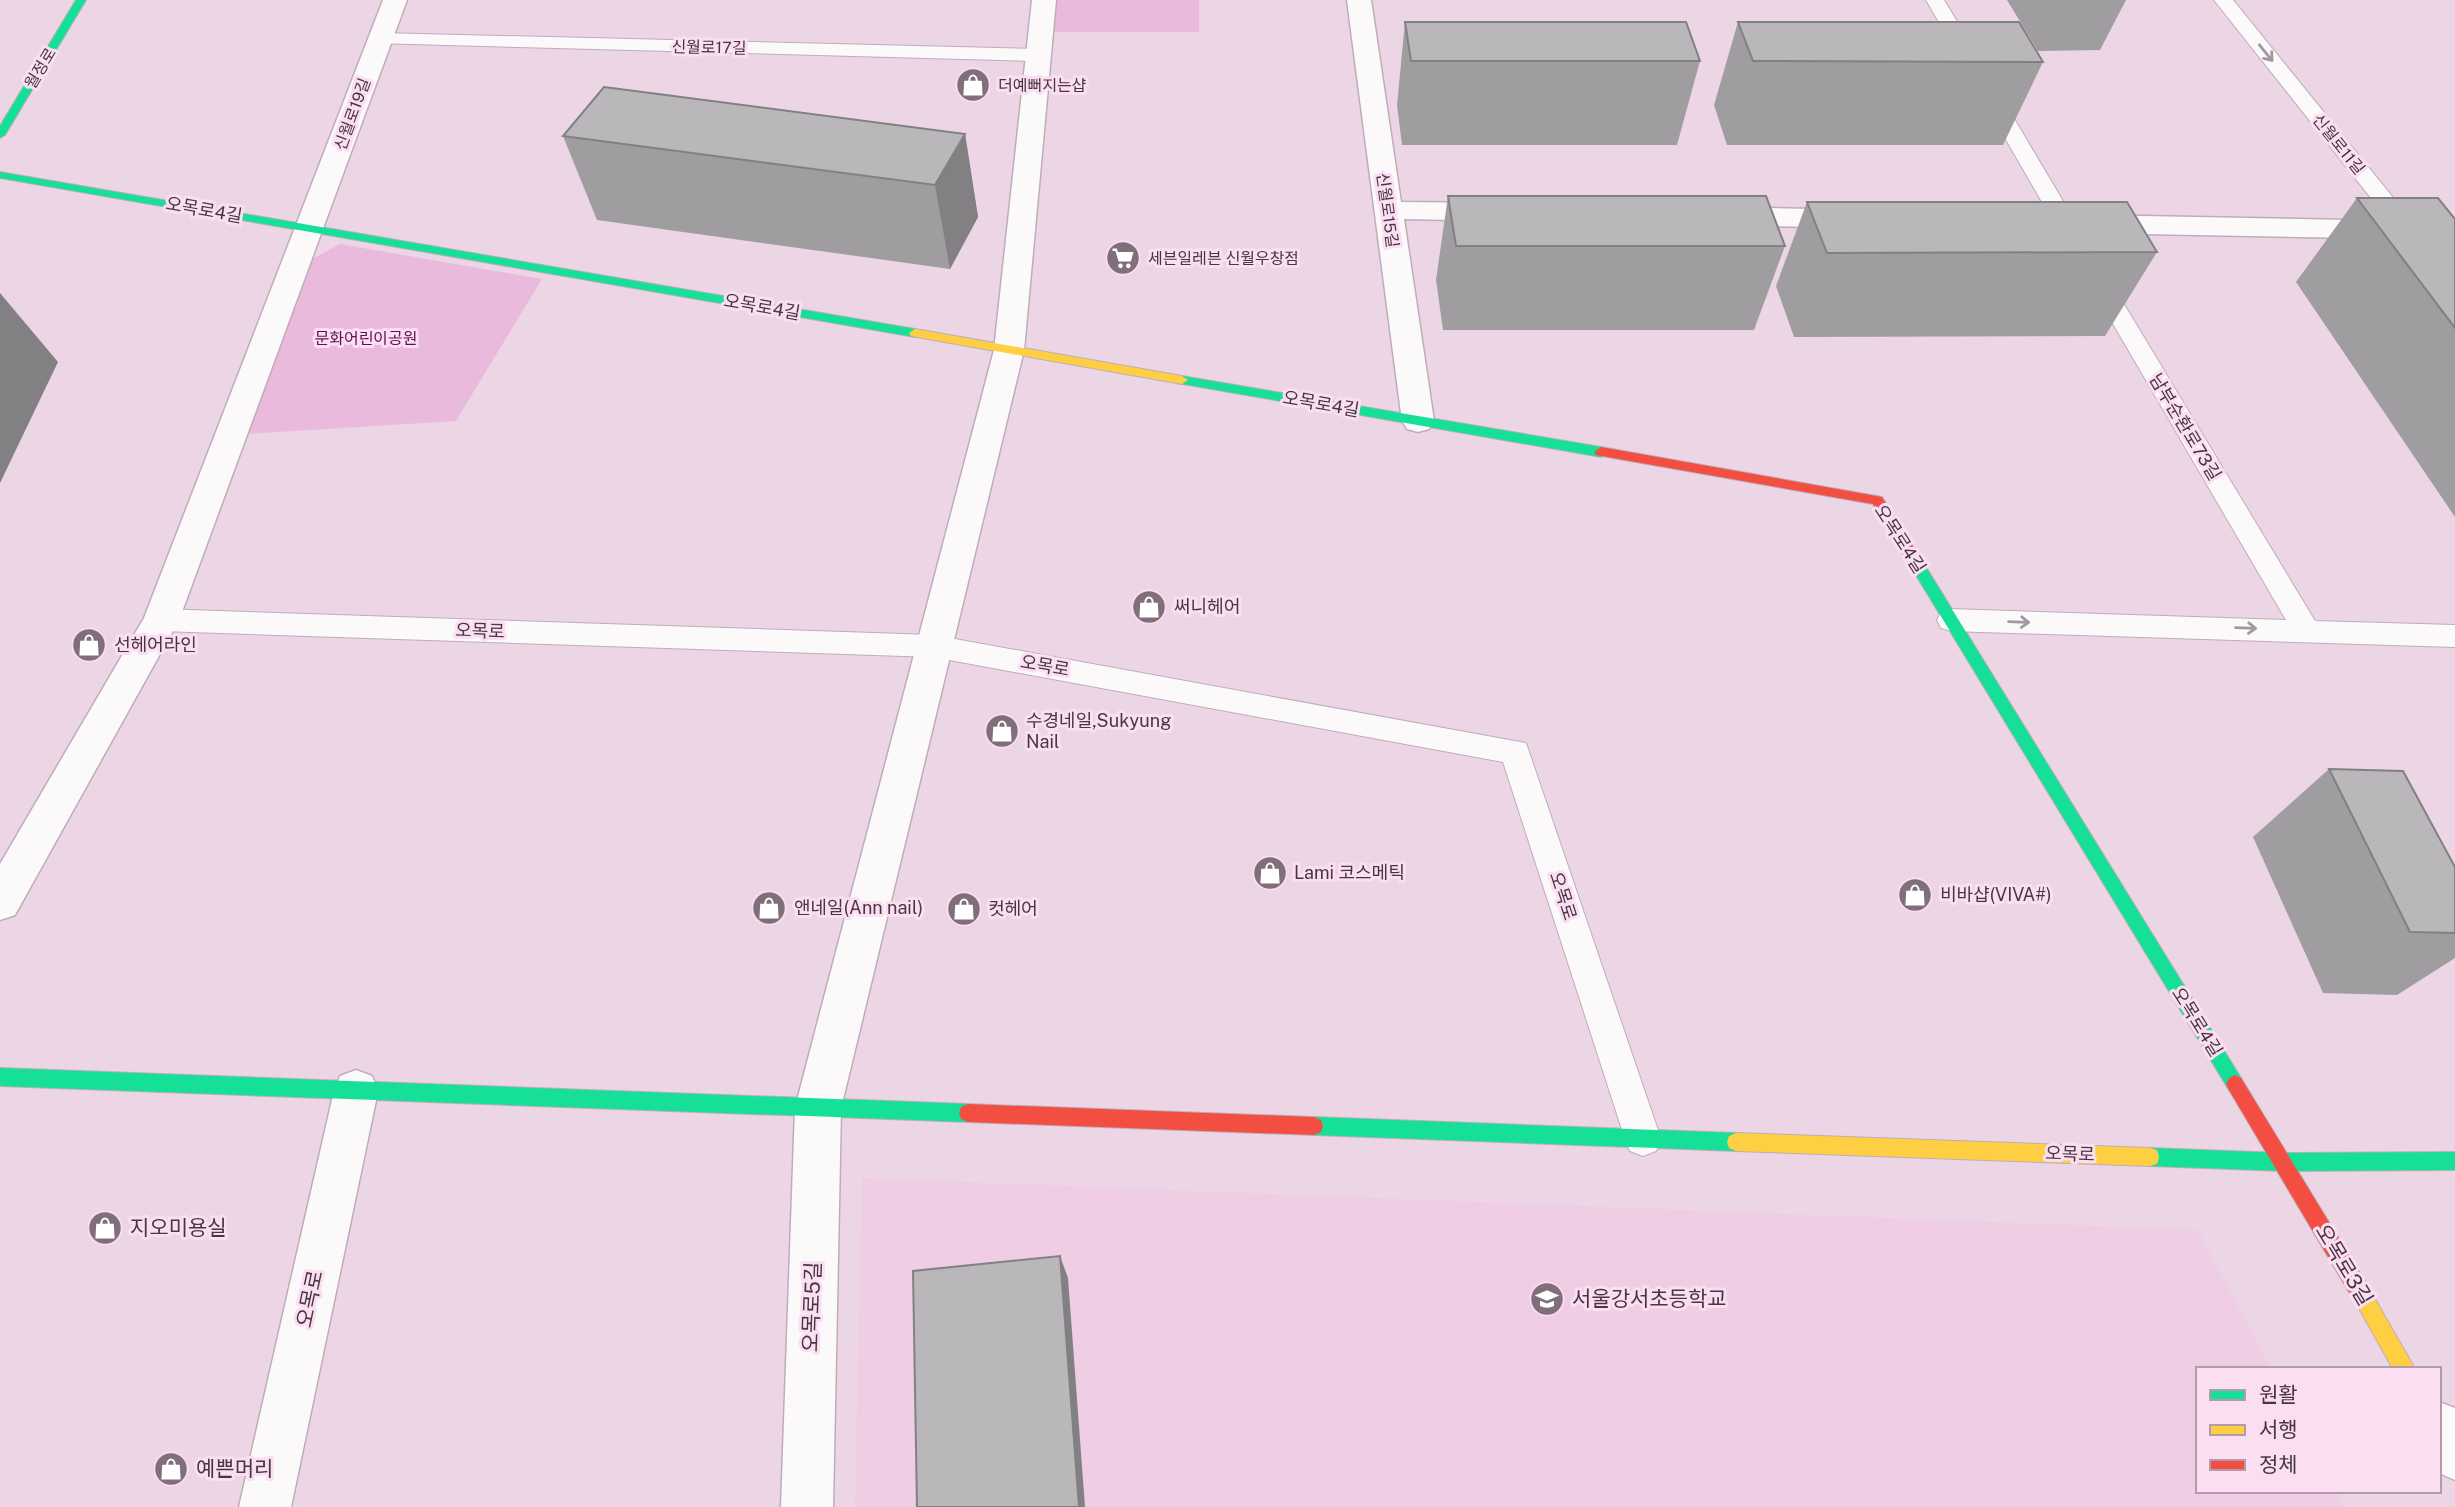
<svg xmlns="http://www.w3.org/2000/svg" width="2455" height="1507" viewBox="0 0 2455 1507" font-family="'Public Sans','Noto Sans KR',sans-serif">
<rect width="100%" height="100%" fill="#ecd6e6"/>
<path fill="#eecde5" d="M862,1178L2198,1230L2271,1369H2198V1491H2336L2344,1507H855Z"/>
<g fill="#eabadd">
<path d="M1047,0H1199V32H1042Z"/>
<path d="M340,244L542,279L456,421L244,434L295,268Z"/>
</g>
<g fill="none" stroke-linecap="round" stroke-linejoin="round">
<g stroke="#beadb9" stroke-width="2">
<g id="lane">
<path d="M1926,0H1944L1978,56L1975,60H1961Z"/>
<path d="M2214,0H2233L2455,274V296L2447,294Z"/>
<path d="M380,33L1037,49L1047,55L1037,61L373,43L370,39Z"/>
<path d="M1989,87L1996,89L1999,93L2083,235L2080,240H2064L2061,235L1979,93L1982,89Z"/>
<path d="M2099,274L2107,276L2110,281L2315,621L2455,625V647L1951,631L1941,628L1937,620L1941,612L1951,609L2286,620L2088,281L2091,276Z"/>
<path d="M161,609L933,635L1526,743L1661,1139L1656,1151L1643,1156L1630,1151L1625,1139L1503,762L933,657L161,631L151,628L147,620L151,612Z"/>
</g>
</g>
<g stroke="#beadb9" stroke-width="3">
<g id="street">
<path d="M383,0H407L179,620L15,915L0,920V864L144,618Z"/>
<path d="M1032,0H1056L1024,350L841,1108L833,1507H781L795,1108L994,350Z"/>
<path d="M1347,0H1371L1401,202L1498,203L1508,206L1512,212L1508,218L1498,221L1404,219L1434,421L1429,429L1418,432L1407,429L1402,421Z"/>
<path d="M1722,207L1855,210L1865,213L1869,219L1865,225L1855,228L1722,225L1712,222L1708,216L1712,210Z"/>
<path d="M2090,215L2455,222V240L2090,233L2080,230L2076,224L2080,218Z"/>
<path d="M356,1070L372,1076L378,1091L291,1507H239L334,1091L340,1076Z"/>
<path d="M2439,1402L2455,1408V1480L2439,1473Z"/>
</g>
</g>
<g stroke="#beadb9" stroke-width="2">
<g id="fast">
<path d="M76,0H86L5,135L0,138V126Z"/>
<path d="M0,172L915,329L921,333L915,337L0,178Z"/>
<path d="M1182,376L1601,447L1608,452L1601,457L1177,383L1176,380Z"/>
<path d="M1916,558L1921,559L2241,1078L2244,1084L2241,1090L2235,1093L2229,1090L1911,567L1909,563Z"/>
<path d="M0,1068L968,1104L975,1107L977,1113L975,1119L968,1122L0,1086Z"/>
<path d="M1314,1117L1736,1133L1743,1136L1745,1142L1743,1148L1736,1151L1314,1135L1307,1132L1305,1126L1307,1120Z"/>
<path d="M2150,1148L2283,1153L2455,1152V1170L2283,1171L2150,1166L2143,1164L2141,1157L2143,1150Z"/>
</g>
</g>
<g stroke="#beadb9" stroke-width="2">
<g id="slow">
<path d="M915,329L1182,376L1188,380L1182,384L911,336L909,333Z"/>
<path d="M1736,1133L2150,1148L2157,1150L2159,1157L2157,1164L2150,1166L1736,1151L1729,1148L1727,1142L1729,1136Z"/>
<path d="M2356,1275L2363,1278L2415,1369H2393L2346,1285L2349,1278Z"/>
</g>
</g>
<g stroke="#beadb9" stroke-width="2">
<g id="jam">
<path d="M1601,447L1882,497L1923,563L1921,567H1911L1873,504L1596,455L1594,452Z"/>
<path d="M2235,1075L2241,1078L2363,1278L2366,1285L2363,1292L2356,1295L2349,1292L2229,1090L2226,1084L2229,1078Z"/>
<path d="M968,1104L1314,1117L1321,1120L1323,1126L1321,1132L1314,1135L968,1122L961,1119L959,1113L961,1107Z"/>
</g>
</g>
<use href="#lane" fill="#fcf9fb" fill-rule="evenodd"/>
<use href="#street" fill="#fcf9fb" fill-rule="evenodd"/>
<use href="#fast" fill="#16e098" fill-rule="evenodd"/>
<use href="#slow" fill="#ffcf43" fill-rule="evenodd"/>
<use href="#jam" fill="#f24e42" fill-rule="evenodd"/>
</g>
<g fill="#9f9d9f">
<path d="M2007,0H2126L2100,50L2038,51Z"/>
<path d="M1405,22L1700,61L1677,145H1402L1397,105Z"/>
<path d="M1738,22L2043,62L2003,145H1727L1714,105Z"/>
<path d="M965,134L978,217L950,269L597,220L563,136Z"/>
<path d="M1448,196L1785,246L1754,330H1443L1436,280Z"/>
<path d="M2357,198L2455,219V517L2296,282Z"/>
<path d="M1807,202L2157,252L2105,336L1794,337L1776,286Z"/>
<path d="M2329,769L2455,867V958L2397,995L2323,993L2253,837Z"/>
</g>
<g fill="#828082">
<path d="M965,134L978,217L950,269L935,185Z"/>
<path d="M0,293L58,362L0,483Z"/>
<path d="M1060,1256L1068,1278L1085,1507H1079Z"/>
</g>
<g fill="#b9b7b9" stroke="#828082" stroke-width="2">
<path d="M1405,22H1686L1700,61H1411Z"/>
<path d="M1738,22H2019L2043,62L1753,61Z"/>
<path d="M604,87L965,134L935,185L563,136Z"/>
<path d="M1448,196H1766L1785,246H1456Z"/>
<path d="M2357,198H2438L2455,219V328Z"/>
<path d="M1807,202H2127L2157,252L1827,253Z"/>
<path d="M2329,769L2403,771L2455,867V933L2410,932Z"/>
<path d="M1060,1256L1079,1507H917L913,1271Z"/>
</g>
<defs><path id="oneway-shaft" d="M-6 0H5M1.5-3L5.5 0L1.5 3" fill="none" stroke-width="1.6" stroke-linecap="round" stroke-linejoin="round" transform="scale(1.75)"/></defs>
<g stroke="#a1989e">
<use href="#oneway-shaft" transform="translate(2266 53) rotate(51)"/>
<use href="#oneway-shaft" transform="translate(2019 622) rotate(2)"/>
<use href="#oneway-shaft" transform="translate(2246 628) rotate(2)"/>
</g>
<defs>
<g id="shop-disc" transform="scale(1.75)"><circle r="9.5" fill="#806f7b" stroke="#fcdef3"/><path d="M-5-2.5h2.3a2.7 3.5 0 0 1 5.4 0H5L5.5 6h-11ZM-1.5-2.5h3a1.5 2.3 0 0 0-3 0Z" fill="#fff"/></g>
<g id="supermarket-disc" transform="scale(1.75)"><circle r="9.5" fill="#806f7b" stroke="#fcdef3"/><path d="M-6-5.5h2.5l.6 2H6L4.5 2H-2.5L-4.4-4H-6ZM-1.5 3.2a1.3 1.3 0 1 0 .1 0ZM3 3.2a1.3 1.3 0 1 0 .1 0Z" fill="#fff"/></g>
<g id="school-disc" transform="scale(1.75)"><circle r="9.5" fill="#806f7b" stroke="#fcdef3"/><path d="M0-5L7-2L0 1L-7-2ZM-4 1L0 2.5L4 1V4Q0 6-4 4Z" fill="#fff"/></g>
</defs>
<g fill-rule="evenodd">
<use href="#shop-disc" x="973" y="85"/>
<use href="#supermarket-disc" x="1123" y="258"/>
<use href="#shop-disc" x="1149" y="607"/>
<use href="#shop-disc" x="89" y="645"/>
<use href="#shop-disc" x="1002" y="731"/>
<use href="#shop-disc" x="1270" y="873"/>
<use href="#shop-disc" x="1915" y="895"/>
<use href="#shop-disc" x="769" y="908"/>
<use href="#shop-disc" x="964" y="909"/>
<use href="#shop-disc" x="105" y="1228"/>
<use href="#school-disc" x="1547" y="1299"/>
<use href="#shop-disc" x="171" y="1469"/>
</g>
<g text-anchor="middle" stroke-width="6" stroke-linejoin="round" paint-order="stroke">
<g font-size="16" fill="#463742" stroke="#fcdef3">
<text transform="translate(709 47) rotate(1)" y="6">신월로17길</text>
<text transform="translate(40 68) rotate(-59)" y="6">월정로</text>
<text transform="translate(352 114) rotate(-70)" y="6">신월로19길</text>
<text transform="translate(2339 144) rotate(51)" y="6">신월로11길</text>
<text transform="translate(1388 210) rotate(82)" y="6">신월로15길</text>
</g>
<g font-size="16" fill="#463742" stroke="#fcdef3" text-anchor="start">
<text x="998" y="91">더예뻐지는샵</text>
<text x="1148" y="264">세븐일레븐 신월우창점</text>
</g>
<g font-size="16" fill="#5e1150" stroke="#fcdef3">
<text x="366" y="344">문화어린이공원</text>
</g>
<g font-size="18" fill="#463742" stroke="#fcdef3">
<text transform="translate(204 210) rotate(10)" y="6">오목로4길</text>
<text transform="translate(762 307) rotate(10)" y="6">오목로4길</text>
<text transform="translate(1321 404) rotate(10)" y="6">오목로4길</text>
<text transform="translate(2185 427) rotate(59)" y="6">남부순환로73길</text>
<text transform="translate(1900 539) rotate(57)" y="6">오목로4길</text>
<text transform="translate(480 631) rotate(2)" y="6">오목로</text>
<text transform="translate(1045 666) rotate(10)" y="6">오목로</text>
<text transform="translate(1563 896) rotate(72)" y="6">오목로</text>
<text transform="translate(2197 1022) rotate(58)" y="6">오목로4길</text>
<text transform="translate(2070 1154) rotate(2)" y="6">오목로</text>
</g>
<g font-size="18" fill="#463742" stroke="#fcdef3" text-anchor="start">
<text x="1174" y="613">써니헤어</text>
<text x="114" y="651">선헤어라인</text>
<text x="1026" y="727">수경네일,Sukyung<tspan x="1026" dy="21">Nail</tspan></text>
<text x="1294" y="879">Lami 코스메틱</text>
<text x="1940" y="901">비바샵(VIVA#)</text>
<text x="794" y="914">앤네일(Ann nail)</text>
<text x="988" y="915">컷헤어</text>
</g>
<g font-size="21" fill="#463742" stroke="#fcdef3" text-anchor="start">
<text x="130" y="1235">지오미용실</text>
<text x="1572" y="1306">서울강서초등학교</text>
<text x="196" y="1476">예쁜머리</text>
</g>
<g font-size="21" fill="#463742" stroke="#fcdef3">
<text transform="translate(2344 1265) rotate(59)" y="7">오목로3길</text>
<text transform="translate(310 1299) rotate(-78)" y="7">오목로</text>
<text transform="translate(812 1307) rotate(-88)" y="7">오목로5길</text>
</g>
</g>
<rect x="2196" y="1367" width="245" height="126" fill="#fcdef3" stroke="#b39bac" stroke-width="2"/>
<rect x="2210" y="1390" width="35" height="10" fill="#16e098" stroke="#b39bac" stroke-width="2"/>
<text x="2259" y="1402" font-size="21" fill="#463742">원활</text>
<rect x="2210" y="1425" width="35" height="10" fill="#ffcf43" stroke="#b39bac" stroke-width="2"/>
<text x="2259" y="1437" font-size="21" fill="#463742">서행</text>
<rect x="2210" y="1460" width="35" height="10" fill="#f24e42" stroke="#b39bac" stroke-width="2"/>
<text x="2259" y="1472" font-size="21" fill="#463742">정체</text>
</svg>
